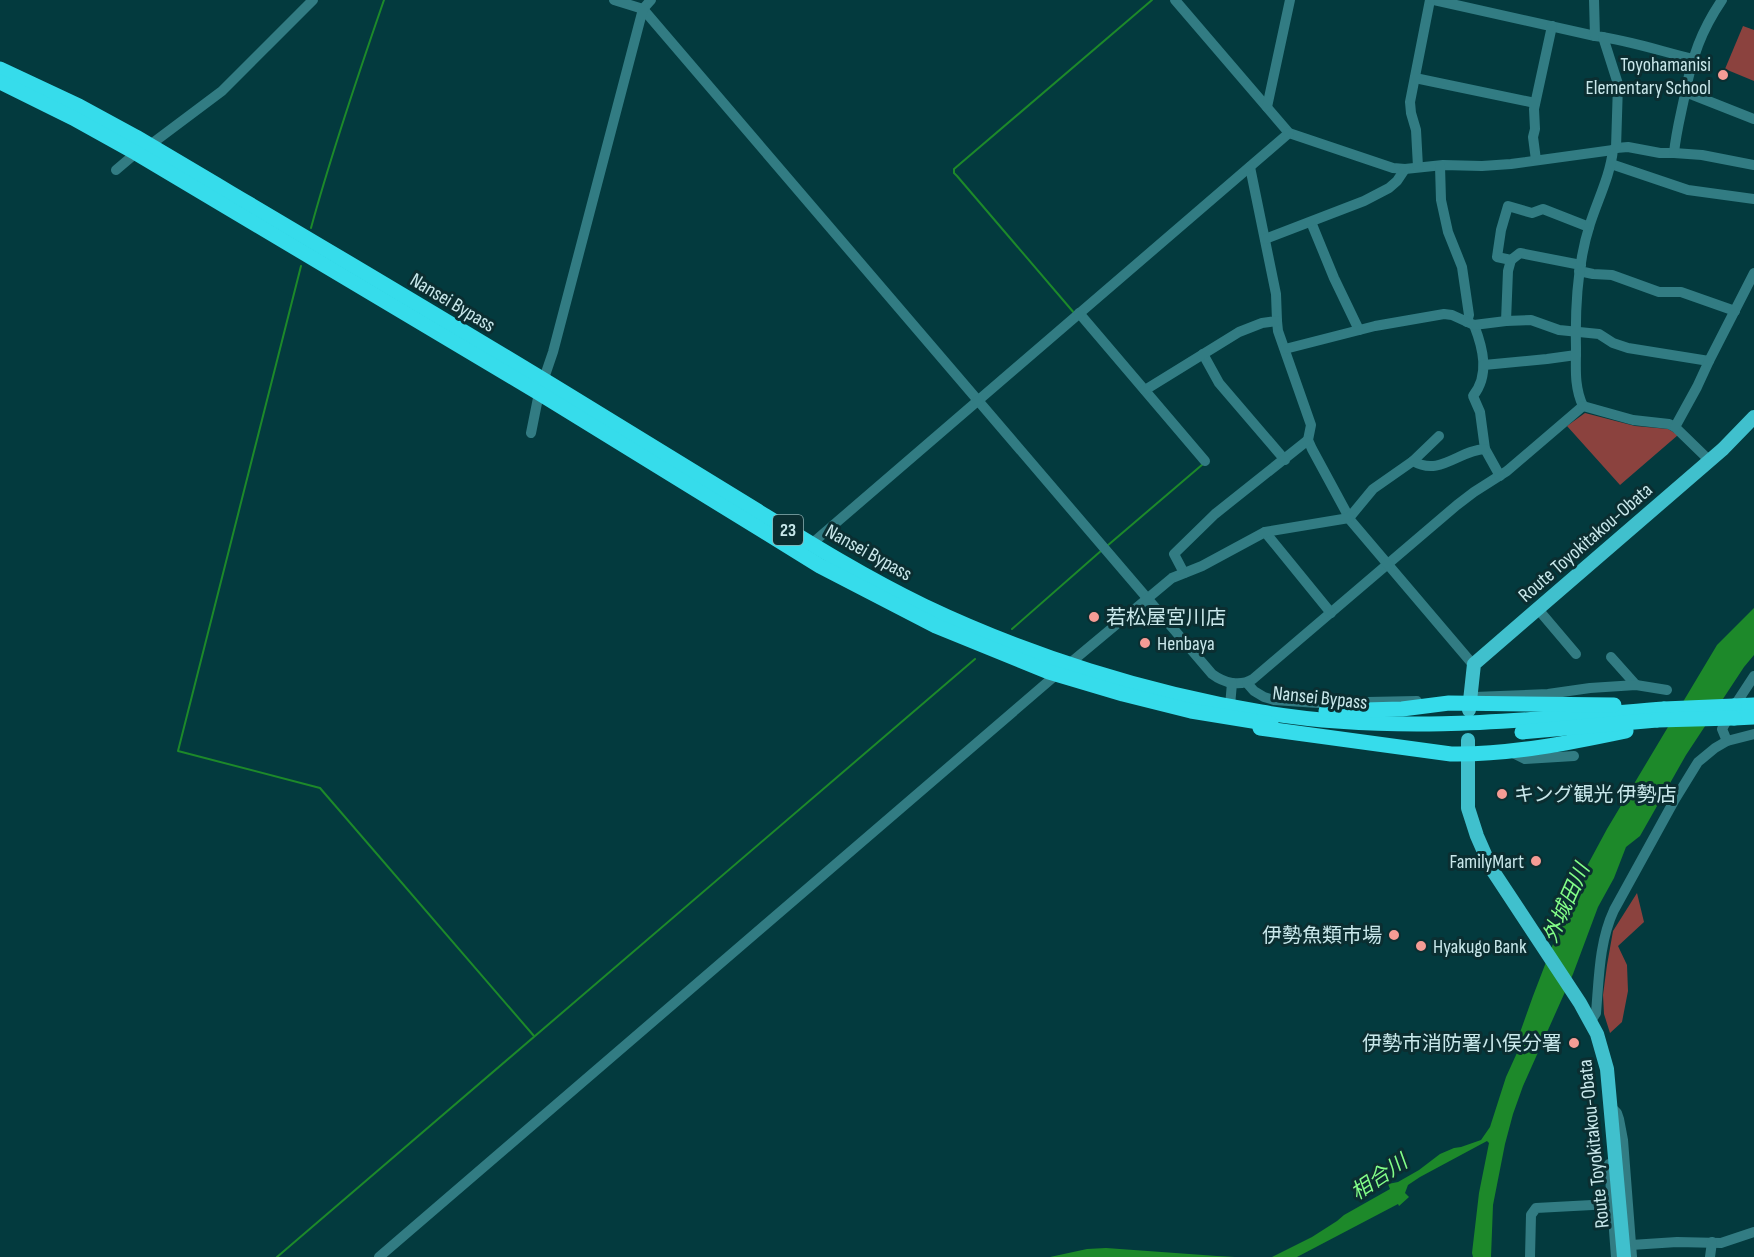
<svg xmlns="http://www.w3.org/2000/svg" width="1754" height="1257" viewBox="0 0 1754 1257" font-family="'Sofia Sans Condensed','Noto Sans JP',sans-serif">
<rect width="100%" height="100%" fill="#033a3e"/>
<g fill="#8b423e">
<path d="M1743,26L1754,30V81L1725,69Z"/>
<path d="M1585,413L1635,426L1668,429L1678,435L1620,485L1567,426Z"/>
<path d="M1637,893L1644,922L1618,946L1627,965L1628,991L1622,1022L1610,1033L1604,1014L1603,995L1607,965L1613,931Z"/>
</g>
<g fill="#1d892a">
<path d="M1754,608V655L1744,667L1686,755L1640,836L1626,847L1614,878L1598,907L1573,974L1523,1086L1513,1114L1505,1144L1493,1205L1491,1257H1473L1472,1253L1479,1193L1489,1143L1487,1141L1420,1177L1408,1185L1405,1193L1409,1197L1399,1206L1398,1204L1297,1257H1272L1312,1237L1337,1221L1344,1215L1390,1189L1388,1184L1398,1182L1419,1170L1440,1154L1454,1148L1461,1147L1481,1140L1490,1127L1506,1077L1521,1044L1517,1041L1533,996L1568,905L1580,879L1607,829L1717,645Z"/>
<path d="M1106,1248L1217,1256L1235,1257H1050L1087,1249Z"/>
</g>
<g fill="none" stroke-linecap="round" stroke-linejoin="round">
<g stroke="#1d892a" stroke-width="2">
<path d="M311,228C332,151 358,75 384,0"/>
<path d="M301,266L178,751L320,788L534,1036"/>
<path d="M1075,314L957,176L954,173V169L1152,0"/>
<path d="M1107,546L1203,464"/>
<path d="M1012,629L1102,550"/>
<path d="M277,1257L975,659"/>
</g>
<g stroke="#327c83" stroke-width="10">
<path d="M614,0L643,9L1212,674C1224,683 1240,687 1253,679L1457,505L1474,492L1507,471L1583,406"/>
<path d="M1175,0L1289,133L1393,168L1405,169L1443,165L1482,166L1511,164L1613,150"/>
<path d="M1434,0L1595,36"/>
<path d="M1594,0L1595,36C1628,40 1660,51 1693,59"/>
<path d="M1415,78L1535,103"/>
<path d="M1685,93L1693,95L1754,119"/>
<path d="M1267,107L1290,0"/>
<path d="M1616,148L1628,147L1660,153H1674L1702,155L1754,165"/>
<path d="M1674,153C1676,132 1681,114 1685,94C1692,57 1701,31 1722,0"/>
<path d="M1536,160L1533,137L1535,129L1534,109L1552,26"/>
<path d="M1611,164L1688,190L1754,199"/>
<path d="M1440,166L1441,200L1448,232L1462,267L1469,315L1467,322"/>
<path d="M1250,167L1276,294L1277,321L1278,331L1311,425L1308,440L1312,449L1351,521L1470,661L1474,664"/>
<path d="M1418,167L1416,130L1411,113L1410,102L1430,0"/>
<path d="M116,170L136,153L150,145L222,91L313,0"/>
<path d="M1311,222L1334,278L1359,330"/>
<path d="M1265,239L1364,201L1389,188L1397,181L1405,169"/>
<path d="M1581,265L1520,253L1511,260L1497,257L1501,230L1508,206L1532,213L1543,209L1589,227"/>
<path d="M1579,271L1593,274L1612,275L1659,292H1681L1735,311"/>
<path d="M1079,313L1205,461"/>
<path d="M1506,321L1508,271L1511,260"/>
<path d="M1474,325C1483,348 1490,375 1473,396L1480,412L1485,449L1500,476"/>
<path d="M1285,349L1375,326L1444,314L1452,315L1474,325L1506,321L1531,320L1559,330L1599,334L1613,343L1628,348L1709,361"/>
<path d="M1203,354L1219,383L1285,460"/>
<path d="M1484,365L1547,359L1576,355"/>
<path d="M1145,390L1239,332L1262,323L1277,321"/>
<path d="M1583,406C1574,387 1576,368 1576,348C1575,307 1577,264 1590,224C1598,199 1610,176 1613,150L1616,148L1618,84L1603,37"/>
<path d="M1583,406L1633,420L1669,424L1675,427L1710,461"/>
<path d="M1675,427L1697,387L1709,361L1754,273"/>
<path d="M531,433L539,393L553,352L643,9L651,0"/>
<path d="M1413,461C1440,477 1459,450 1485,449"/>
<path d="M1265,532L1331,613"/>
<path d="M816,540L1289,133"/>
<path d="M1184,573L1174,554L1215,514L1308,440"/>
<path d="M1537,608L1576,654"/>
<path d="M1611,657L1636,685"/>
<path d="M1247,683L1254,691L1264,697L1274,700L1318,703L1417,701"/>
<path d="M1474,697L1548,694L1590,688L1636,685L1667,690"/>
<path d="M1230,706L1232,683"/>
<path d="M1727,741L1722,729L1737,702L1754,676"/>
<path d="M1511,752L1525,759L1574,756"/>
<path d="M1591,1021L1596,1013C1599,978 1599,942 1614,910L1674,801L1698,762L1715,748L1727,741L1754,734"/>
<path d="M1610,1110L1612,1108L1617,1113L1619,1119L1623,1140L1632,1257"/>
<path d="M1609,1164L1616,1257"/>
<path d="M1631,1245L1677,1242L1721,1243L1754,1232"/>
<path d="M379,1257L1057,674L1172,578L1202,566L1265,532L1349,518L1373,489L1413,461L1439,436"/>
<path d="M1530,1257L1531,1215L1536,1208L1611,1204"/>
<path d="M1710,1257L1712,1242"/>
</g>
<g stroke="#40c0cd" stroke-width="14">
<path d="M1469,710L1474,664L1723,449L1754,417"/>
<path d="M1468,740V808L1477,836L1491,868L1580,1003L1597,1034L1607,1069L1624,1257"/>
</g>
<g stroke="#36dceb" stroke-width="15">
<path d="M0,69L79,106L136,137C281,223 426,308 570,396C632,434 694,472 756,510C811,544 866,578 924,606C1029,656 1147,693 1261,712C1395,735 1529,720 1664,709"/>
<path d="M0,82L73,118L136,153L539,393L820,566L936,626L1049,672L1123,694L1191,711L1271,724"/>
<path d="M1734,706L1754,705"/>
<path d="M1326,711L1402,709L1449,703L1614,705"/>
<path d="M1734,718L1754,717"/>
<path d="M1260,728L1451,754C1509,755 1569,743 1626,731"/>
<path d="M1522,732L1657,720"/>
</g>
<g stroke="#36dceb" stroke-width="15">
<path d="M1664,709L1734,706"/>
<path d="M1657,720L1734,718"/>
</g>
</g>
<g fill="#f59c95" stroke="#0b2e31" stroke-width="2">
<circle cx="1723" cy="75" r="6"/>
<circle cx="1094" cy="617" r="6"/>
<circle cx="1145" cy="643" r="6"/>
<circle cx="1502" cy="794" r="6"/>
<circle cx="1536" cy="861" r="6"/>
<circle cx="1394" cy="935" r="6"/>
<circle cx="1421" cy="946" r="6"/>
<circle cx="1574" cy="1043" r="6"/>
</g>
<g text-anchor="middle" stroke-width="6" stroke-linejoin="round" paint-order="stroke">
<rect fill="#0b2e31" stroke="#90b0b3" stroke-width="1.5" x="773" y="515" width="30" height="30" rx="4.5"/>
<g font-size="18" font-weight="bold" fill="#c9e8eb">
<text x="788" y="536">23</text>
</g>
<g font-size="20" fill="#c9e8eb" stroke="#0b2e31" text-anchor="end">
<text x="1711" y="71">Toyohamanisi<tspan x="1711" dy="23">Elementary School</tspan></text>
<text x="1106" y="624" text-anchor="start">若松屋宮川店</text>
<text x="1157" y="650" text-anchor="start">Henbaya</text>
<text x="1514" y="801" text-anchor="start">キング観光 伊勢店</text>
<text x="1524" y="868">FamilyMart</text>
<text x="1382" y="942">伊勢魚類市場</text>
<text x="1433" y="953" text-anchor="start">Hyakugo Bank</text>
<text x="1562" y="1050">伊勢市消防署小俣分署</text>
</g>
<g font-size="20" fill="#c9e8eb" stroke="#0b2e31">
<text transform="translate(453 302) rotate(31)" y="7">Nansei Bypass</text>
<text transform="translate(1585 542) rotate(-41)" y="7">Route Toyokitakou-Obata</text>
<text transform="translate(869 552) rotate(29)" y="7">Nansei Bypass</text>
<text transform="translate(1320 697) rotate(6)" y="7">Nansei Bypass</text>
<text transform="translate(1593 1144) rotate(-96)" y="7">Route Toyokitakou-Obata</text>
</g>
<g font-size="21" font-style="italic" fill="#83fe88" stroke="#0b2e31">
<text transform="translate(1566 903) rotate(-66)" y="7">外城田川</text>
<text transform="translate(1379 1177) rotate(-34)" y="7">相合川</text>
</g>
</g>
</svg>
